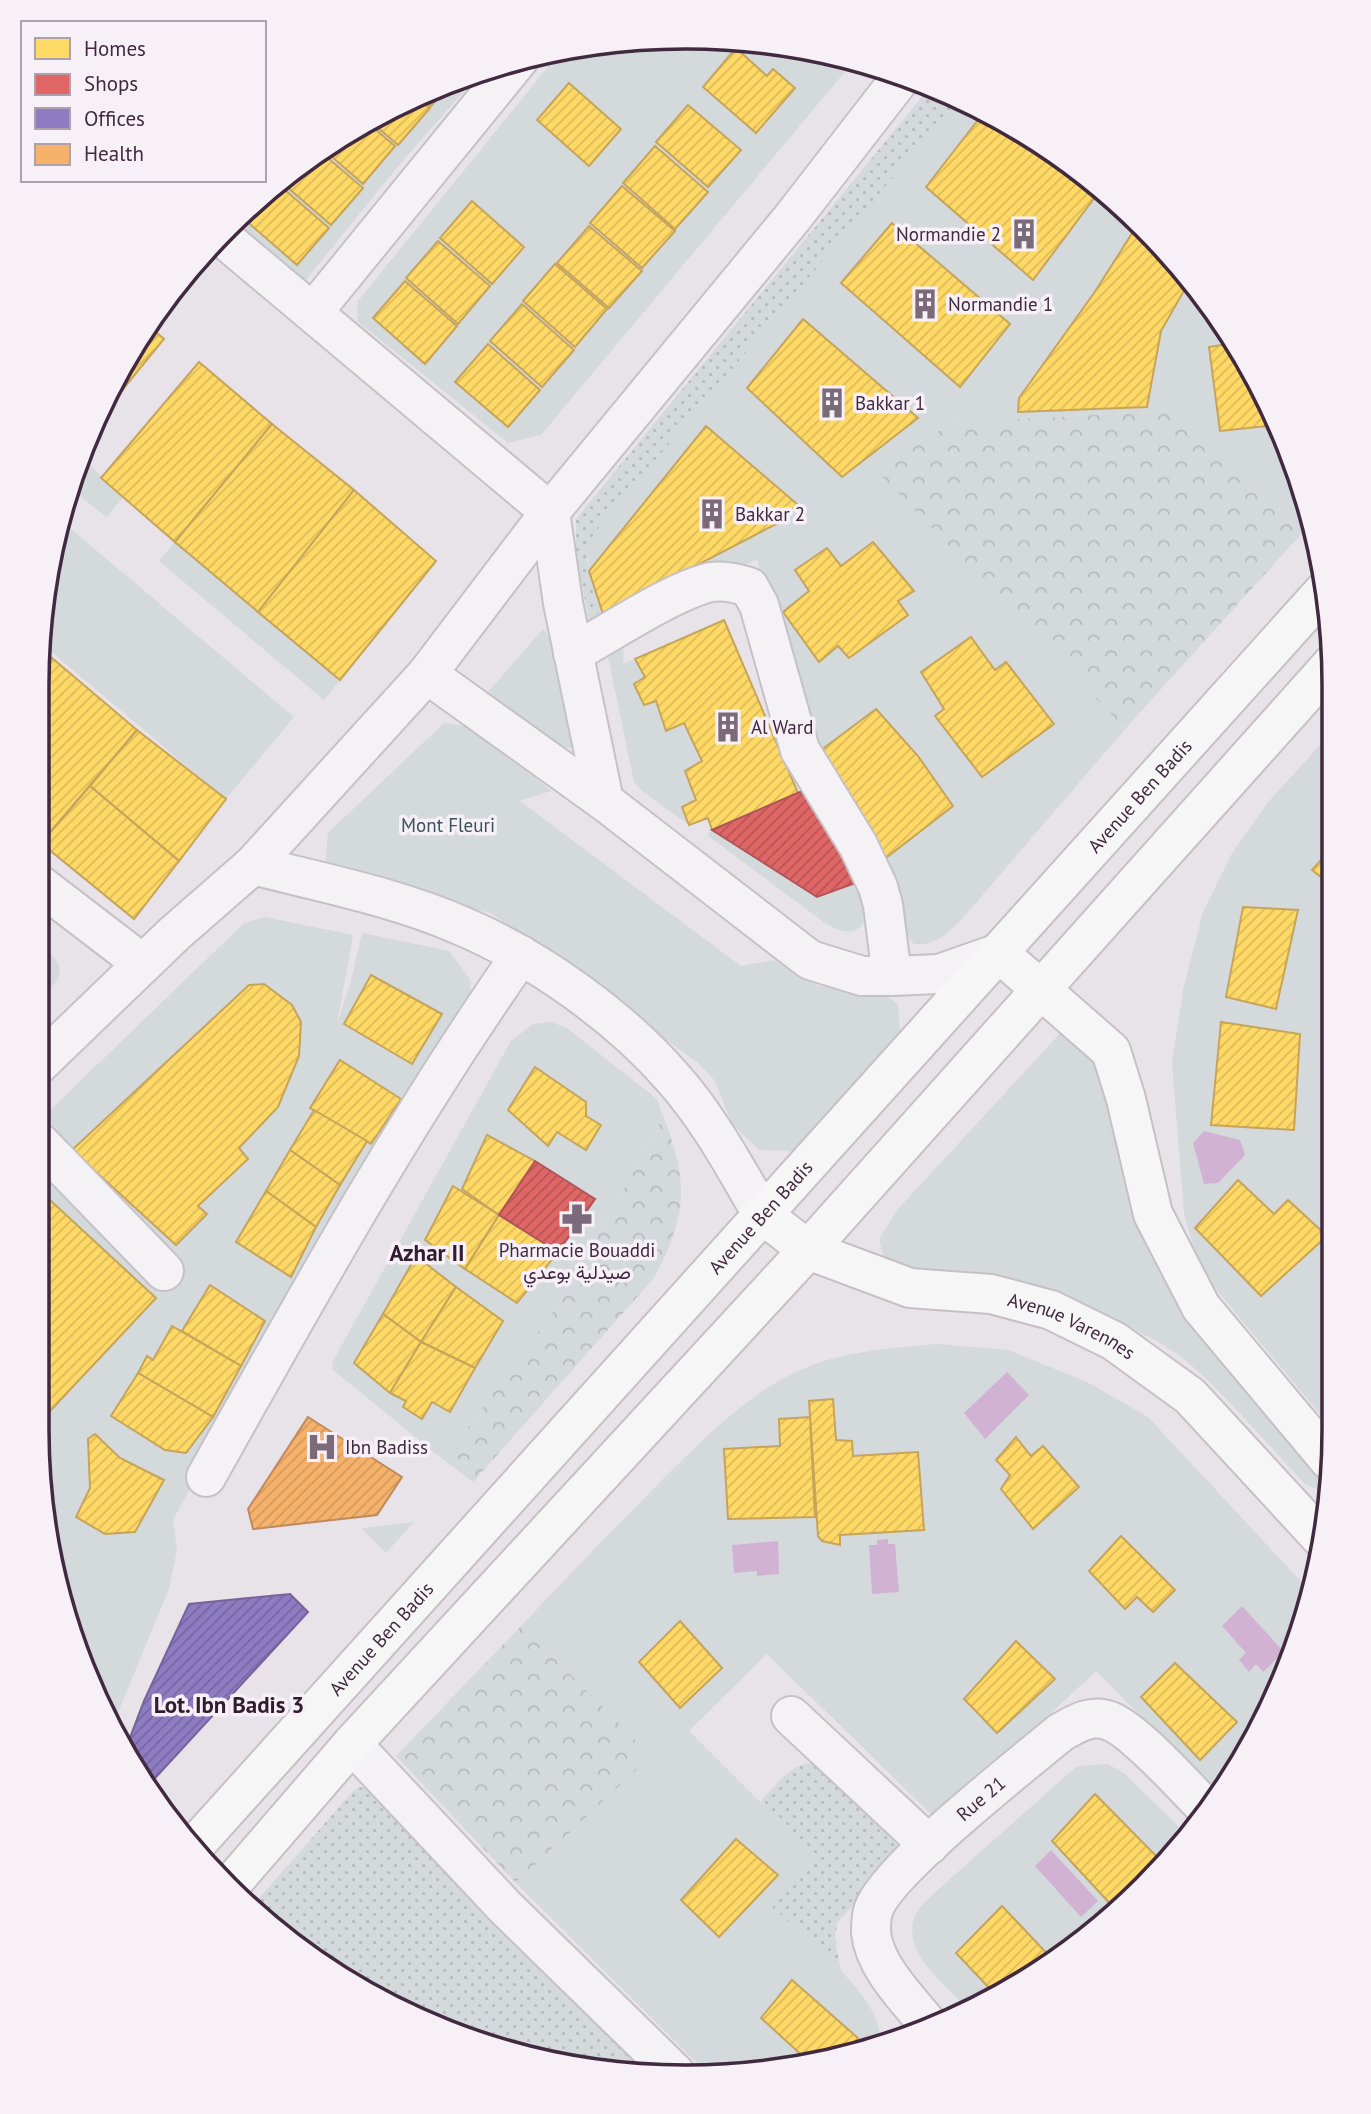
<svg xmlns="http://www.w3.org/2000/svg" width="1371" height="2114" viewBox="0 0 1371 2114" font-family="'PT Sans',Vazirmatn,sans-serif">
<defs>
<pattern id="grass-dots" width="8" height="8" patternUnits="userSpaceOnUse" patternTransform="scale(1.75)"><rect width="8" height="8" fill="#d4d9dc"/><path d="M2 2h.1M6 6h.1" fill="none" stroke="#b7babe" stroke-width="1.8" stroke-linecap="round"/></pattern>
<pattern id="forest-crowns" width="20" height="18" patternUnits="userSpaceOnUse" patternTransform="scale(1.75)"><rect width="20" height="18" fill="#d4d9dc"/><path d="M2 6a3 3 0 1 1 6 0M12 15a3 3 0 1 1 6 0" fill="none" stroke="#b7babe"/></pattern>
<pattern id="homes-hatch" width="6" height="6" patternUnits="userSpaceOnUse" patternTransform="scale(1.75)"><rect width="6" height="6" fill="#ffd966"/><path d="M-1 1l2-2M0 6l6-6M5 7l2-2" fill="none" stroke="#dcba5a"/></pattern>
<pattern id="shops-hatch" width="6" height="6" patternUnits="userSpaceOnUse" patternTransform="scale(1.75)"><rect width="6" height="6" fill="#e06666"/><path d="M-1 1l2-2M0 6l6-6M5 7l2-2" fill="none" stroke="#b75455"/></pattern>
<pattern id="offices-hatch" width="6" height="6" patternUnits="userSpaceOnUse" patternTransform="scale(1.75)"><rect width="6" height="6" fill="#8e7cc3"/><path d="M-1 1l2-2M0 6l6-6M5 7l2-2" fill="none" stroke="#7666a0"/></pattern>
<pattern id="health-hatch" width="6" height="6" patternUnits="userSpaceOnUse" patternTransform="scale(1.75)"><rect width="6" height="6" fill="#f6b26b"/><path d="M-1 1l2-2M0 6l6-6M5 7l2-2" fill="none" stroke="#d4995e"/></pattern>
</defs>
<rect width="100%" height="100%" fill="#e8e3e8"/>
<g fill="url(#grass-dots)">
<path d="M930,87L958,100L802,288L587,559L600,621L590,626L576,554V519Z"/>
<path d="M813,1763L825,1770L903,1850L837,1923L835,1939L841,1972L770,1905L814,1857L760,1802C776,1785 789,1764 813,1763Z"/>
<path d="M360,1787L374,1789L654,2075L643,2076L477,2043L290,1943L254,1904L353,1791Z"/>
</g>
<g fill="url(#forest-crowns)">
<path d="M1174,411L1303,532L1125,729L876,471L952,422Z"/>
<path d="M662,1113C689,1181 688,1214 654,1278L473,1482L441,1458L460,1438L553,1312L658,1130Z"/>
<path d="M522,1625L652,1756L516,1883L396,1756Z"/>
</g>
<g fill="#d4d9dc">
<path d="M643,38L770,42L853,62L541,435L508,443L357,321L358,301L560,52Z"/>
<path d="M480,73L400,164L306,280L236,222L290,171L398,104Z"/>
<path d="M958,100C975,108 995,114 1011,124C1156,214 1268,355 1313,521L1303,532L1174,411L952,422L877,471L1125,729L962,919C947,933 936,946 914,944L904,933L800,726L757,559L714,582L600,621C594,591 580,559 596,531Z"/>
<path d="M85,461L124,497L106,517L75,492Z"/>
<path d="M65,524L294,717L226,799L42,644V600Z"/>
<path d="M175,542L340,680L324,700L159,561Z"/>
<path d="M543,629L554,644L574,737L571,748L558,747L488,692Z"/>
<path d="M624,640L623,664L635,659L645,677L644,705L656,701L666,730L684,723L702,761L685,772L696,800L689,825L643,792L634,782L606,647Z"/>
<path d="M444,723L473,727L551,791L520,801L741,966L774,960L819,986L846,990L875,988L898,1004L900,1031L799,1151L759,1150L732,1124L715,1081L698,1063L491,913L337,876L325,866L328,833Z"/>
<path d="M1332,732L1329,1425L1214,1287L1195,1254L1184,1213L1172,1063L1183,990L1203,912L1232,853L1269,801Z"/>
<path d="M712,830L861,881L869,915C858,937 844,934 825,923L707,835Z"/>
<path d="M265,917L353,935L337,1024L351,981L362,933L449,951L470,979L472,1000L223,1428L173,1520L177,1550L169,1589L114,1722L71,1637L37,1429L39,1121L244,923Z"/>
<path d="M40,945C69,968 63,976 40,1000Z"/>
<path d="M551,1022L567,1028L657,1099L662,1113L658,1130L553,1312L460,1438L441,1458L332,1369L333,1361L511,1041L533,1024Z"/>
<path d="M1065,1028L1083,1030L1113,1097L1119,1159L1137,1221L1322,1472L1327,1483L1320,1490L1306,1485C1269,1446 1233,1403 1192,1366C1127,1308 998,1291 913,1271L884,1259L879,1239L898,1209Z"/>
<path d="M936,1344L1008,1350L1087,1382L1148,1417L1308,1589L1285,1677L1214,1790L1096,1671L937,1820L767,1654L689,1731L815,1857L770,1905C801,1935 887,1999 880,2043L854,2055L704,2070L516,1883L651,1756L522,1625C568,1576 615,1527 663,1479C705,1437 749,1392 805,1368C845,1351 893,1348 936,1344Z"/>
<path d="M414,1522L386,1553L362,1528Z"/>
<path d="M1108,1764L1125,1774L1187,1835L1174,1856L1046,1968L963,2005C943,1983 901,1951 915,1916C918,1908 928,1900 933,1894L1077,1766Z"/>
</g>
<g fill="#d2b2d2">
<path d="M1204,1131L1240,1140L1245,1155L1218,1183L1204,1184L1193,1143Z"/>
<path d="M1007,1372L1029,1395L985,1439L964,1413Z"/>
<path d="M888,1539V1544H895L899,1592L872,1594L869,1545H877V1540Z"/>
<path d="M778,1541L779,1574L757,1576V1571L734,1573L732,1545Z"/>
<path d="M1242,1606L1284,1652L1263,1672L1256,1664L1249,1672L1239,1660L1246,1653L1222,1626Z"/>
<path d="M1051,1850L1098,1901L1081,1917L1035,1866Z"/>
</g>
<g fill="url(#homes-hatch)" stroke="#c6a45a" stroke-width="2">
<path d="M736,48L767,76L773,69L795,88L756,133L703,87Z"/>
<path d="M569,83L621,129L589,166L537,120Z"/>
<path d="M449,85L431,106L419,96Z"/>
<path d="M417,97L430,108L398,145L370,121Z"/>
<path d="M688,105L741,150L708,187L656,142Z"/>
<path d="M978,120L1010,123L1101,189L1033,280L926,187Z"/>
<path d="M368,123L395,146L363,184L324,150Z"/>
<path d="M655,146L708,192L675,229L623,183Z"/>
<path d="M321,152L363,188L331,225L280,181Z"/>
<path d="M277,183L329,228L297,265L245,220Z"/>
<path d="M622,186L675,231L642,268L590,223Z"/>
<path d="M472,201L524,247L492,284L440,238Z"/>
<path d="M892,223L1010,324L960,387L841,283Z"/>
<path d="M1138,224L1190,280L1161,331L1147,407L1018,412L1019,398L1094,293Z"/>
<path d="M589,226L642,271L609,308L557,263Z"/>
<path d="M438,241L490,286L458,324L406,278Z"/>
<path d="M555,264L607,309L575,347L523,301Z"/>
<path d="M405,281L457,326L425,364L373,318Z"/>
<path d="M522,304L574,350L542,387L490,341Z"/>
<path d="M803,319L918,418L842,477L747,388Z"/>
<path d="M151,328L164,339L97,421L103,399Z"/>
<path d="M1233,343L1268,399L1277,425L1220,431L1209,347Z"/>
<path d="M488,344L540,390L508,427L455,382Z"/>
<path d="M199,362L272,424L175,542L101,478Z"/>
<path d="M272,424L354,490L258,612L175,542Z"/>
<path d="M706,426L797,504L778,523L603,614L589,571Z"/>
<path d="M354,490L436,561L340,680L258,612Z"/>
<path d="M873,542L914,591L898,601L908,615L849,658L838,646L819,662L783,612L809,591L795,570L827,548L841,566Z"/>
<path d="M724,620L798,793L712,830L708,818L689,825L682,807L696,800L685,771L702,761L684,723L666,731L656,701L644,705L634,684L645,677L635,659Z"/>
<path d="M971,637L995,670L1006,662L1054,724L982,777L935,716L944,709L921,672Z"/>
<path d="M42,649L52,658L42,670Z"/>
<path d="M52,658L137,730L41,843L42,670Z"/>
<path d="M876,709L918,756L953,806L882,861L816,754Z"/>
<path d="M137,730L226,799L179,861L90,786Z"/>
<path d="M90,786L179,861L134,919L41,843Z"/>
<path d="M1332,848V886L1312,870Z"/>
<path d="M1243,907L1298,910L1276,1009L1226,997Z"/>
<path d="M371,975L442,1014L412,1064L344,1024Z"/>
<path d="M264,984L292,1005L301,1022L299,1056L278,1107L239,1148L248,1159L198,1206L207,1214L176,1245L72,1150L249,985Z"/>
<path d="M1221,1022L1300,1034L1294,1130L1211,1125Z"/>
<path d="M340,1060L401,1099L371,1144L310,1108Z"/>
<path d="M535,1067L586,1102V1116L601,1125L586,1150L557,1132L548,1146L508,1110Z"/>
<path d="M314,1110L367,1141L340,1185L290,1150Z"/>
<path d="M487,1135L535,1161L499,1215L462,1189Z"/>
<path d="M290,1150L340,1185L316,1227L266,1191Z"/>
<path d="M1238,1180L1274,1214L1288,1200L1327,1236L1261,1296L1195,1228Z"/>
<path d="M453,1186L499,1215L465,1269L425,1240Z"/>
<path d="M38,1189L156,1298L37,1425Z"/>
<path d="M266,1191L316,1227L291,1277L236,1242Z"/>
<path d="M499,1215L558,1252L517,1303L465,1269Z"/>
<path d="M416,1256L456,1287L421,1342L383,1314Z"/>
<path d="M210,1285L265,1321L241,1366L182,1331Z"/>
<path d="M456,1287L503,1321L475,1368L421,1342Z"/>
<path d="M383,1314L421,1342L390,1393L354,1363Z"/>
<path d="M172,1326L241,1366L213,1417L138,1373L147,1356L153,1360Z"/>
<path d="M421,1342L475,1368L450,1412L432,1402L422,1419L403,1407L406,1401L390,1393Z"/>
<path d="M138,1373L213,1417L186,1453L165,1450L111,1416Z"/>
<path d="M833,1399L836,1440L852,1441L853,1456L918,1452L924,1530L840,1535V1545L822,1541L818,1536L809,1401Z"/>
<path d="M810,1417L815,1517L728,1519L724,1449L780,1446L779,1419Z"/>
<path d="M95,1434L120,1458L164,1480L135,1532L105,1534L76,1517L90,1488L88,1439Z"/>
<path d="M1016,1437L1031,1456L1043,1446L1079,1487L1033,1529L1001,1489L1010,1475L996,1460Z"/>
<path d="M1121,1536L1175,1590L1153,1612L1137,1597L1125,1609L1089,1571Z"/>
<path d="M680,1621L722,1668L680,1708L639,1662Z"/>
<path d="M1016,1641L1055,1679L997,1733L964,1699Z"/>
<path d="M1175,1663L1237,1722L1200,1760L1141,1697Z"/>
<path d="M1095,1794L1164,1864L1114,1908L1052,1841Z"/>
<path d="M736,1839L778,1875L719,1937L681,1900Z"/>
<path d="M1002,1906L1054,1961L1046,1968L993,1992L956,1953Z"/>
<path d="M792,1980L858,2038L842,2056L807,2060L761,2018Z"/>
</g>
<g fill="url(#shops-hatch)" stroke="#b0545a" stroke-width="2">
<path d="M816,785L861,881L817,897L712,830Z"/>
<path d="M535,1161L595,1199L558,1252L499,1215Z"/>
</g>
<path fill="url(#offices-hatch)" stroke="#77639b" stroke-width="2" d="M290,1594L308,1612L146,1788L126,1748L144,1701L189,1604Z"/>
<path fill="url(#health-hatch)" stroke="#c0895e" stroke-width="2" d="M308,1417L402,1477L377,1515L253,1529L248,1509Z"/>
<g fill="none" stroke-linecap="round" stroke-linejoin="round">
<g stroke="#c6c1c6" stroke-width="42">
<g id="minor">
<path d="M221,236L550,512L563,603L604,801"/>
<path d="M313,312L519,59"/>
<path d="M573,653C610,633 672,591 711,582C724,580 737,583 749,587L759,605L800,750L858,845L878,887L883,905L892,976"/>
<path d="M427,674L604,801L810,960L862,976H892L939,974L999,953"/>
<path d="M253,865C323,883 396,897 462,926C537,958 619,1016 672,1077C709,1118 735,1168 763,1215"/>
<path d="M40,885L143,964"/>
<path d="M39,1064L174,934L253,865L427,674L550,512L793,217L903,75"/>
<path d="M39,1142L164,1271"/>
<path d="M206,1477C306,1299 403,1123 521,955"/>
<path d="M791,1716L929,1845"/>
<path d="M352,1744L505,1907L675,2073"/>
<path id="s1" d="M926,2022C906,1997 875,1967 871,1933C871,1927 871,1917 873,1911C885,1871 1023,1764 1061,1732C1076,1724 1089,1715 1107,1720C1132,1727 1184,1786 1204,1806"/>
</g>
</g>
<g stroke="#c6c0c5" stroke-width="42">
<g id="major">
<path d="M999,953L1111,1051L1126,1099L1153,1214L1201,1307L1329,1460"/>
<path id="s2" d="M763,1215L808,1250L910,1288L991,1294L1051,1310L1114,1341L1190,1396L1322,1539"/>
<path id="s3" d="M197,1843L1324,591"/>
<path d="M233,1882L352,1744L808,1250L1333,663"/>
</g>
</g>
<use href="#minor" stroke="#f5f2f5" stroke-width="38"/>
<use href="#major" stroke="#f7f6f7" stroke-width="38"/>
</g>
<defs>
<g id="building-bare" transform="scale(2.415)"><path d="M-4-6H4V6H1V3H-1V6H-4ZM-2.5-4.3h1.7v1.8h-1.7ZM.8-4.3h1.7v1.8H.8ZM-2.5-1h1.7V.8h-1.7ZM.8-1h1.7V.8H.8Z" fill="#7b6b7a" stroke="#f7f1f7" stroke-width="2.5" paint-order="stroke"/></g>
<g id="pharmacy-bare" transform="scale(2.415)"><path d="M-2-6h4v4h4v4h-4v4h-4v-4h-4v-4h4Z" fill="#7b6b7a" stroke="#f7f1f7" stroke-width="2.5" paint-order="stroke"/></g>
<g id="hospital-bare" transform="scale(2.415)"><path d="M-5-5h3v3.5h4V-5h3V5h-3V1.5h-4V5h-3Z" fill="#7b6b7a" stroke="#f7f1f7" stroke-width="2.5" paint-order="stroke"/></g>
</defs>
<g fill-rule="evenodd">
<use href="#building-bare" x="1024" y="234"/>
<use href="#building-bare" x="925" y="304"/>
<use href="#building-bare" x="832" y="403"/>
<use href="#building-bare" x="712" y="514"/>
<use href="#building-bare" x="728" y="727"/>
<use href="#pharmacy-bare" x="577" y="1219"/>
<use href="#hospital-bare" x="322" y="1447"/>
</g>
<g text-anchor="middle" stroke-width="7" stroke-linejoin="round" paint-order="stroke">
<g font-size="19" fill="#412a3f" stroke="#f7f1f7" text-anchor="start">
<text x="1001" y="241" text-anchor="end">Normandie 2</text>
<text x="948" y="311">Normandie 1</text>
<text x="855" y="410">Bakkar 1</text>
<text x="735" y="521">Bakkar 2</text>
<text x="751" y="734">Al Ward</text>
<text x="577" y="1257" text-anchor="middle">Pharmacie Bouaddi<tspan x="577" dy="22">صيدلية بوعدي</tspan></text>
<text x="345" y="1454">Ibn Badiss</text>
</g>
<g font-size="19" fill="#412a3f" stroke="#f7f1f7">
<text dy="7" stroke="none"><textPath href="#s3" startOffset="1409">Avenue Ben Badis</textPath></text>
<text dy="7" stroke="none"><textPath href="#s3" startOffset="842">Avenue Ben Badis</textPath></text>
<text dy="7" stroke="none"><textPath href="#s2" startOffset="334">Avenue Varennes</textPath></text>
<text dy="7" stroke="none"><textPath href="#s3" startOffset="275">Avenue Ben Badis</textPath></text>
<text dy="7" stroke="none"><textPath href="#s1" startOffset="285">Rue 21</textPath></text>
</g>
<g font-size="19" fill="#38525d" stroke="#f7f1f7">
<text x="448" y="832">Mont Fleuri</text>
</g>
<g font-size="23" font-weight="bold" fill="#321c2f" stroke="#f7f1f7">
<text x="427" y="1261">Azhar II</text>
<text x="229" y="1713">Lot. Ibn Badis 3</text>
</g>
</g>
<path d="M0 0H1371V2114H0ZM685 49H686A636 636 0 0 1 1322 685V1429A636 636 0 0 1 686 2065H685A636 636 0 0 1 49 1429V685A636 636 0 0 1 685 49Z" fill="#f7f1f7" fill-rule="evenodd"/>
<path fill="none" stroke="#412a3f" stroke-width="3.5" d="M685 49H686A636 636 0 0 1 1322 685V1429A636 636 0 0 1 686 2065H685A636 636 0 0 1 49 1429V685A636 636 0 0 1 685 49Z"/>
<rect x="21" y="21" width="245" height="161" fill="#f7f1f7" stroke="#aea1ad" stroke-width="2"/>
<rect x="35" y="38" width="35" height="21" fill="#ffd966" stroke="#aea1ad" stroke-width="2"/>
<text x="84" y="56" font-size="21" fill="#412a3f">Homes</text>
<rect x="35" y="74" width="35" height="21" fill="#e06666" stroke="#aea1ad" stroke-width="2"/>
<text x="84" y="91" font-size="21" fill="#412a3f">Shops</text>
<rect x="35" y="108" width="35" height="21" fill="#8e7cc3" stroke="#aea1ad" stroke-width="2"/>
<text x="84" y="126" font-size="21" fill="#412a3f">Offices</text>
<rect x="35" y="144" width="35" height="21" fill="#f6b26b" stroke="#aea1ad" stroke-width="2"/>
<text x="84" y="161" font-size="21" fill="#412a3f">Health</text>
</svg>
